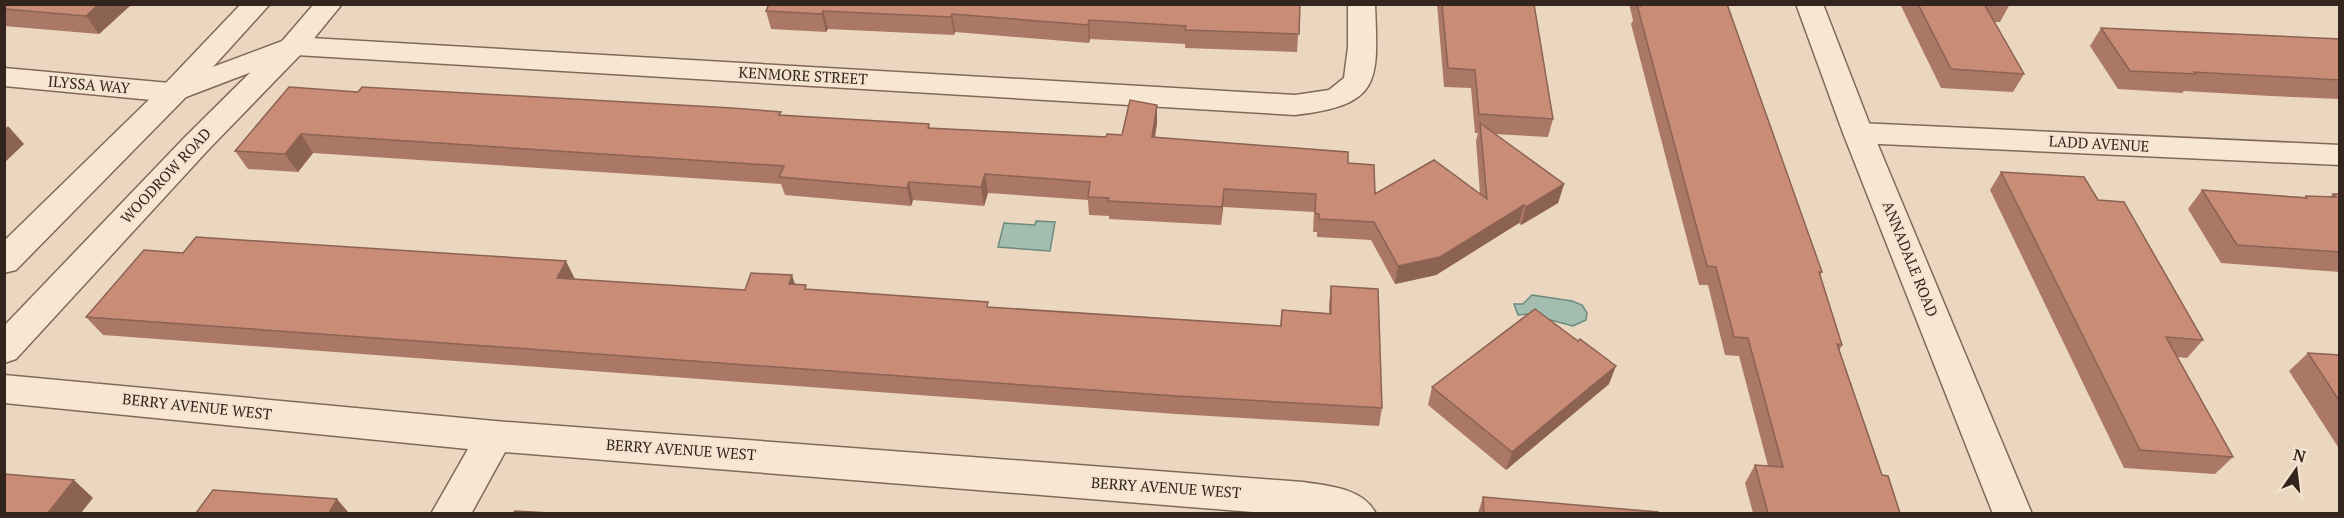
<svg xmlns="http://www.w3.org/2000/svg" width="2344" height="518" viewBox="0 0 2344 518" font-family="'PT Serif',serif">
<rect width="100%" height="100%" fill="#ebd7c0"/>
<g fill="#a3bdb1" stroke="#6b8b7d" stroke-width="1.5">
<path d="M1036,221L1055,222L1050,251L998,247L1004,223L1035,225Z"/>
<path d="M1532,295L1572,301L1582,305L1587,313L1586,320L1573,326L1528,314L1518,315L1514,304H1523Z"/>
</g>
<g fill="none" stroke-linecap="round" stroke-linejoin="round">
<g stroke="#836859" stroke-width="3">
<g id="minor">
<path d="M1348,4H1375C1378,82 1382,105 1295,115L296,55L173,102L4,86V68L170,83L293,37L1295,95L1329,90L1344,78L1348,47Z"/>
<path d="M1858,123L2340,145V165L1858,143L1847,140L1843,133L1847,126Z"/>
<path d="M4,375L495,421L1303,482C1328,486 1364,488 1376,514H1277L505,452L471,514H431L468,449L4,403Z"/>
</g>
</g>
<g stroke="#836859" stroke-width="3">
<g id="tertiary">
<path d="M241,4H270L183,100L16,270L4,273V241L163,86Z"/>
<path d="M314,4H342L303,52L208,150L16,359L4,363V326L186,136L283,40Z"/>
<path d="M1796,4H1823L1873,133L2032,514H1993L1843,133Z"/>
</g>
</g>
<use href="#minor" fill="#f7e6d2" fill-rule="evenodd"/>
<use href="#tertiary" fill="#f7e6d2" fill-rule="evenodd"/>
</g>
<g fill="#ac7866">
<path d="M4,4H132L99,34L4,26Z"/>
<path d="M1300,4L1297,52L1185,48V44L1090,39L1089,43L955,32L954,35L828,29L826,32L771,29L766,11Z"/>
<path d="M1437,4H1534L1553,119L1548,137L1494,134L1564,184L1558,203L1521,225L1519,223L1436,275L1395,284L1371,240L1317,237V232H1313L1314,212L1223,207L1221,225L1109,219V216L1089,215L1088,200L988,193L984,206L913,200L911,206L785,195L781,184L313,153L298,172L248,169L235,151L358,92L929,124L930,128L1106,137L1122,135L1157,123L1155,137L1348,163L1375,194H1480L1476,141L1478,133H1475L1471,88L1444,87Z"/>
<path d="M1629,4H1727L1822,272L1820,275L1842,345L1839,351L1882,475L1900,513H1753L1745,483L1755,465L1768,466L1739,356L1725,355L1708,285H1699L1631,24L1633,20Z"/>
<path d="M1900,4H2010L2000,22H1994L2024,74L2013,92L1941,88Z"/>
<path d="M2101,28L2340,39V99L2271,96L2184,91L2182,93L2118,89L2090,46Z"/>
<path d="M2001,172L2203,340L2187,358L2177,357L2233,457L2215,474L2124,468L1990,190Z"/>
<path d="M2202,190L2304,197L2306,196L2330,197L2333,194H2340V272L2221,263L2188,209Z"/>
<path d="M575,279L745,290L795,284L807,289L989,307L1280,326L1282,310L1329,313V305L1331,286L1382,408L1379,426L1176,414L103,335L86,317Z"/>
<path d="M1578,341L1609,384L1506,470L1428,405L1432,387Z"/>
<path d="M2308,353L2340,355V450L2289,371Z"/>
<path d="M1483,497L1658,513H1478Z"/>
</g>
<g fill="#8c6253">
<path d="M99,4H132L99,34L86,16Z"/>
<path d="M823,11L828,29L826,32L822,14Z"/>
<path d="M952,14L955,32L954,35L951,17Z"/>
<path d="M1089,20L1090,39L1089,43L1088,25Z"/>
<path d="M1157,105V123L1152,155V137Z"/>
<path d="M8,126L24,144L4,163V130Z"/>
<path d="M301,134L313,153L298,172L285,154Z"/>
<path d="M985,174L988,193L984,206L981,187Z"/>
<path d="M909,182L913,200L911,206L907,188Z"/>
<path d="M1564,184L1558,203L1521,225L1526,207Z"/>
<path d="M1224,189L1223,207L1221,225L1222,207Z"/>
<path d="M1524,205L1519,223L1436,275L1395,284L1398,266Z"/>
<path d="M566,261L575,279L557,278Z"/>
<path d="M792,275L798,293L789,284Z"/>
<path d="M1616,366L1609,384L1506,470L1512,452Z"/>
<path d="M74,480L93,498L81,513H48Z"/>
<path d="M337,499L349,513H329Z"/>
</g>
<g fill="#c88c77" stroke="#8c6253" stroke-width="1.5">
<path d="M4,4H99L86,16L4,9Z"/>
<path d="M769,4H1300L1299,34L1185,30L1186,26L1089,20L1088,25L952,14L951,17L823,11L822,14L766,11Z"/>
<path d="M1442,4H1534L1553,119L1479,114L1475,70L1448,68Z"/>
<path d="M1639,4H1727L1822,272H1819L1842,345L1837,344L1882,475L1888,476L1900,513H1768L1755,465L1783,467L1748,338L1734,337L1716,267L1707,266L1637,5L1640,6Z"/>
<path d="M1918,4H1984L2024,74L1951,69Z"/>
<path d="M2101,28L2340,39V80L2194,72L2196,74L2130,71Z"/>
<path d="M289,87L358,92L362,87L732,108L781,112L779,115L929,124L928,128L1106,137L1107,134L1122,135L1130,100L1157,105L1152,137L1348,152V163L1374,165L1375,194L1434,160L1487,199L1480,123L1564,184L1526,207L1524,205L1440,257L1398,266L1374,222L1319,219V214L1315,213L1316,194L1224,189L1222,207L1108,201L1109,198L1088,197L1090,182L985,174L981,187L909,182L907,188L779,177L784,166L301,134L285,154L235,151Z"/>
<path d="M2001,172L2084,177L2098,200L2124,202L2203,340L2166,337L2233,457L2140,450Z"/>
<path d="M2202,190L2307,198L2306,196L2336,197L2333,194H2340V252L2237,245Z"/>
<path d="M196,237L566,261L557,278L745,290L751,273L792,275L789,284L806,285L805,289L988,302L987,307L1281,326L1282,310L1331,314V286L1378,289L1382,408L1176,396L86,317L144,250L183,253Z"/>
<path d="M1535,309L1578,341L1580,339L1616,366L1512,452L1432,387Z"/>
<path d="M2308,353L2340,355V402Z"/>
<path d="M4,474L74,480L48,513H4Z"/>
<path d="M213,490L337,499L329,513H196Z"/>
<path d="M1483,497L1658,512V513H1484Z"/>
<path d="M515,511L550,513H513Z"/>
</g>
<g text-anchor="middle" stroke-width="4.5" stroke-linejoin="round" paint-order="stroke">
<g font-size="15" fill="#33241d" stroke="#f3e3cf">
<text transform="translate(803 76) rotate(3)" y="5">KENMORE STREET</text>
<text transform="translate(89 85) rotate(5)" y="5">ILYSSA WAY</text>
<text transform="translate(2099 144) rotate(3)" y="5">LADD AVENUE</text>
<text transform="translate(166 176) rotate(-47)" y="5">WOODROW ROAD</text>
<text transform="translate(1910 259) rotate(68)" y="5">ANNADALE ROAD</text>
<text transform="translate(197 407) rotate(6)" y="5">BERRY AVENUE WEST</text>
<text transform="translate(681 450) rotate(4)" y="5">BERRY AVENUE WEST</text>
<text transform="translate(1166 488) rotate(4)" y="5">BERRY AVENUE WEST</text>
</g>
</g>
<rect width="2344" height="518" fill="none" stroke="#33241d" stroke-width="12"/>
<g transform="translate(2296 470) rotate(14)" stroke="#f3e3cf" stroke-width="4.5" paint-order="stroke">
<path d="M0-4.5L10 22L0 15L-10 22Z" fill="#33241d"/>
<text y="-9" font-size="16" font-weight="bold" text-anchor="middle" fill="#33241d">N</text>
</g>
</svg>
